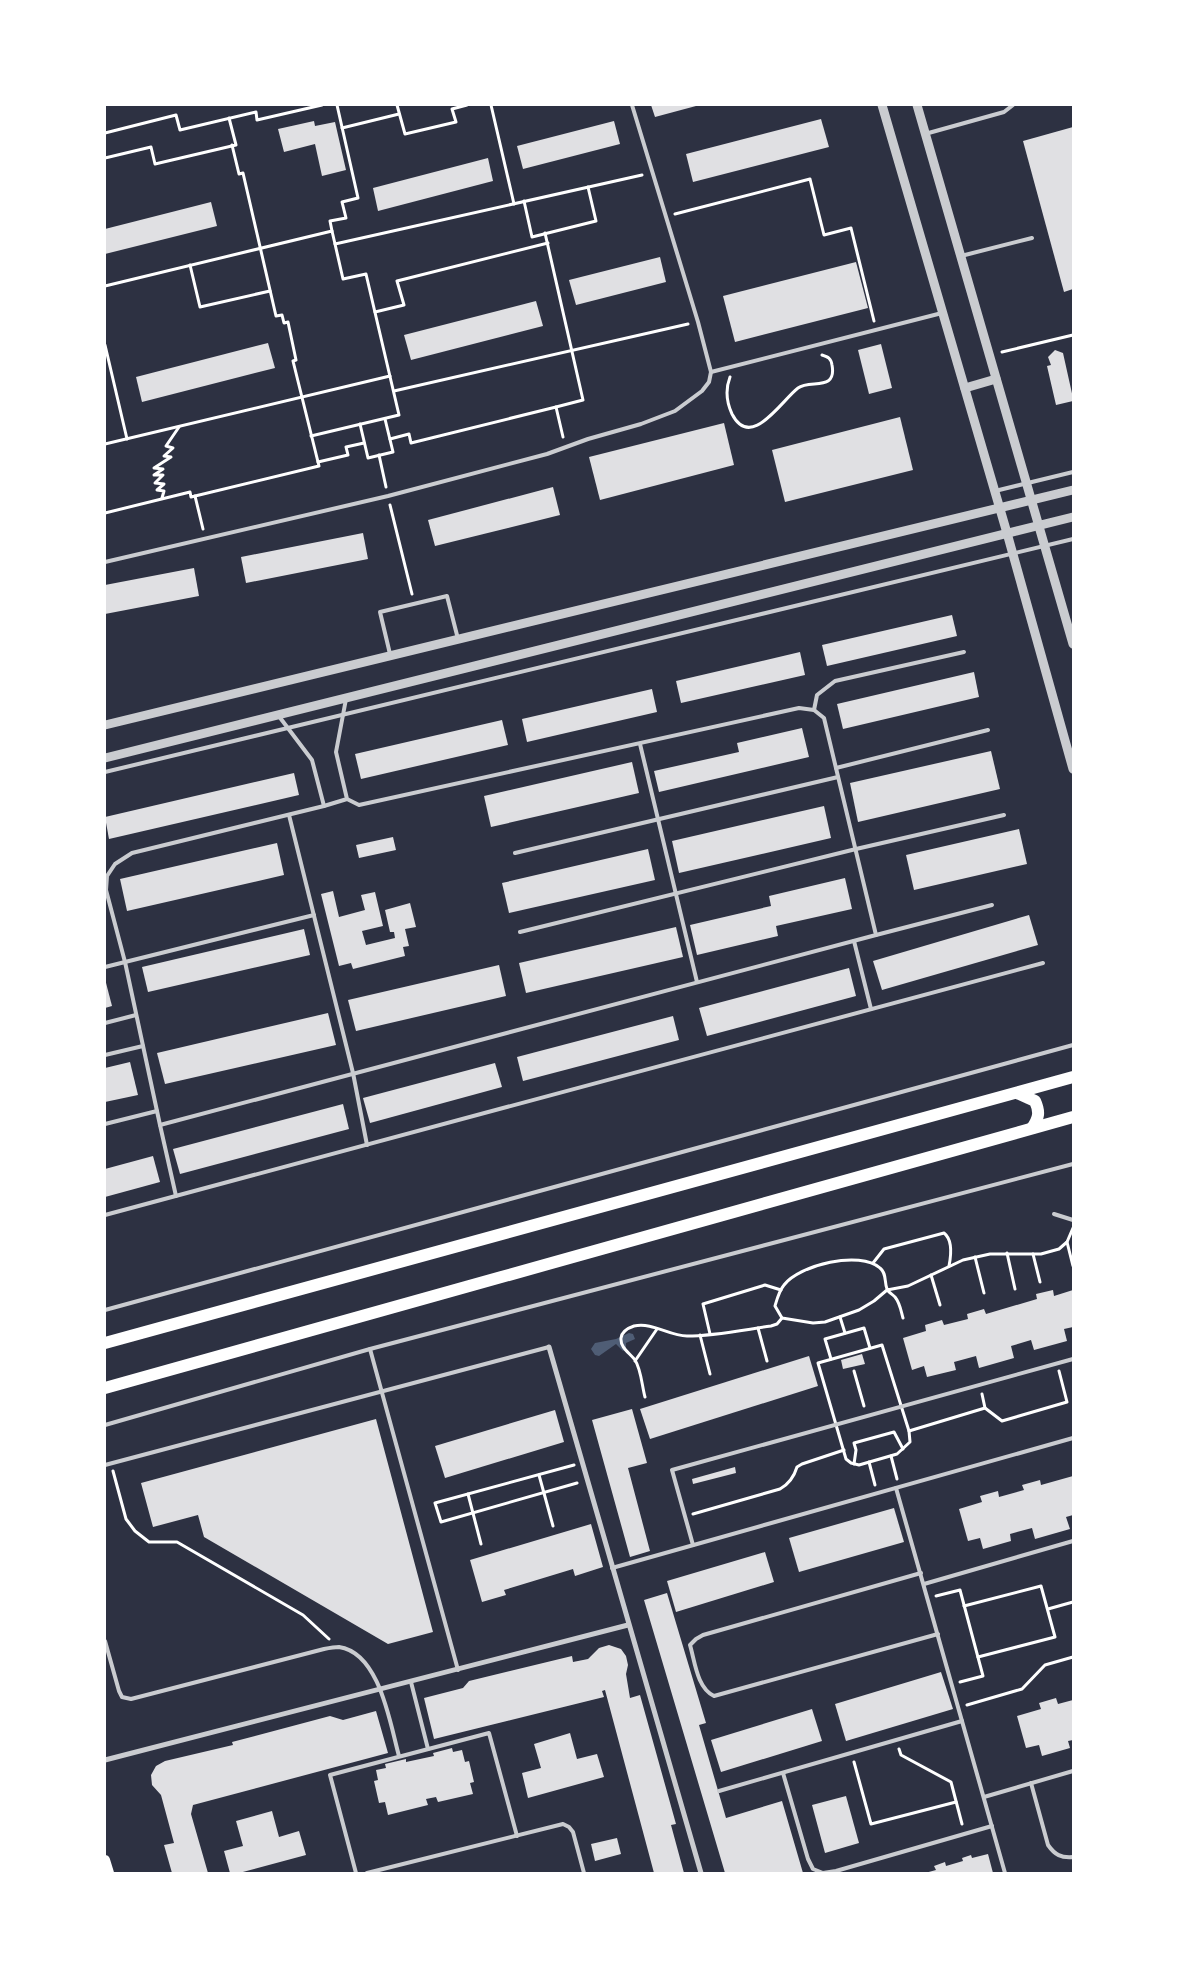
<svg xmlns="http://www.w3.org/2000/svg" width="1178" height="1978" viewBox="0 0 1178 1978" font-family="Roboto,sans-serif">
<rect width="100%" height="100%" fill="#2d3142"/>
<path fill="#4f5d75" d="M629,1333L633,1334L635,1339L626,1343V1349L623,1351L616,1344L599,1356L595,1355L591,1349L595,1343L616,1339Z"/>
<g fill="#e0e0e3">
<path d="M651,105H696V106L655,117Z"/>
<path d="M821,119L829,147L693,182L686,154Z"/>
<path d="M314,121L315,126L335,122L346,170L322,176L315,144L284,152L278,129Z"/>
<path d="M614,121L620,144L523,169L517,146Z"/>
<path d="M1073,127V289L1064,292L1023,141Z"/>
<path d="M488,158L493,181L378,211L373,188Z"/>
<path d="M211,202L217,226L105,254V229Z"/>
<path d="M660,257L666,282L576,305L569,280Z"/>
<path d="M856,262L868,308L735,342L723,296Z"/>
<path d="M536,301L543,326L411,360L404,335Z"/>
<path d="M268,343L275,368L142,402L136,377Z"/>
<path d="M881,344L892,388L869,394L858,350Z"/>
<path d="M1055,350L1063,353L1073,398V401L1056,405L1047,366L1051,365L1048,357Z"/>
<path d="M900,417L913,470L785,502L772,450Z"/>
<path d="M724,423L734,465L600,500L589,457Z"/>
<path d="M553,487L560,515L435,546L428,520Z"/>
<path d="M363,533L368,559L246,583L241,557Z"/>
<path d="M194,568L199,596L105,614V585Z"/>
<path d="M952,615L957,636L827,666L822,645Z"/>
<path d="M800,652L805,675L681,703L676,681Z"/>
<path d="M974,672L979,697L843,729L837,704Z"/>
<path d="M652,689L657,712L527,742L522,719Z"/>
<path d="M502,720L508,745L361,779L355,754Z"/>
<path d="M802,728L809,757L659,792L654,771L739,752L737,743Z"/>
<path d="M991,751L1000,789L858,822L850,783Z"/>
<path d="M632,762L639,793L491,827L484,796Z"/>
<path d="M294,773L299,795L109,839L105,817Z"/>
<path d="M824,806L831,838L679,873L672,841Z"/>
<path d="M1019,829L1027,864L914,890L906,855Z"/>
<path d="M393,837L396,850L359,858L356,845Z"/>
<path d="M277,843L284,875L127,911L120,879Z"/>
<path d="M648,849L655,880L509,913L502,883Z"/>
<path d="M845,878L852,909L776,926L778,936L697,955L690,925L771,906L769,896Z"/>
<path d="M333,891L339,917L365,910L361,895L375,892L383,926L362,931L366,945L395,938L394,932H390L385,910L410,903L416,927L405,929L409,946L403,947L405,956L353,969L351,963L339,966L321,894Z"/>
<path d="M1029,915L1038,945L882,990L873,961Z"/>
<path d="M676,927L683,957L526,993L519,963Z"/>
<path d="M304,929L310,955L148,992L142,967Z"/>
<path d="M499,965L506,996L356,1031L348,1000Z"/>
<path d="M849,968L856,996L707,1036L699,1008Z"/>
<path d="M105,979L112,1006L105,1008Z"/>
<path d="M328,1013L336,1045L165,1084L157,1053Z"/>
<path d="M673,1016L679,1040L523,1081L517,1057Z"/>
<path d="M130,1062L138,1095L105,1102V1068Z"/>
<path d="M495,1063L502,1087L370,1123L363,1098Z"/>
<path d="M343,1104L349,1129L180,1174L173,1149Z"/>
<path d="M153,1156L160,1182L105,1197V1169Z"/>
<path d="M1053,1290L1054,1296L1073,1290V1327L1064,1329L1067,1341L1034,1350L1031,1340L1011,1346L1014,1358L979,1368L976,1356L954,1362L956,1370L927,1377L924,1366L912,1370L903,1338L926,1331L925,1325L942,1320L944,1325L968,1319L967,1314L984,1309L986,1314L1037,1299L1036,1294Z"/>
<path d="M862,1354L865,1364L843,1369L841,1360Z"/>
<path d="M809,1356L818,1386L650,1439L640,1409Z"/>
<path d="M632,1409L647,1463L628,1468L650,1551L630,1557L592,1420Z"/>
<path d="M555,1410L564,1442L445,1478L435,1446Z"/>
<path d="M376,1419L433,1632L388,1644L204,1537L198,1515L153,1527L141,1483Z"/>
<path d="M735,1467L736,1473L693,1484L692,1479Z"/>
<path d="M1073,1476V1515L1066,1517L1070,1529L1035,1539L1032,1528L1010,1534L1011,1541L983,1549L980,1538L968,1541L959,1509L982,1502L980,1496L998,1491L999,1497L1024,1490L1022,1485L1040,1480L1041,1485Z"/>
<path d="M894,1508L904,1542L799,1572L789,1538Z"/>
<path d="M591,1524L603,1567L575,1576L573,1569L504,1590L506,1595L482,1602L470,1560Z"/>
<path d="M765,1552L774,1582L676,1612L667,1581Z"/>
<path d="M667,1593L706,1723L699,1725L726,1818L782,1801L803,1873H725L644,1600Z"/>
<path d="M609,1645L621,1649L626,1656L628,1665L626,1674L630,1698L640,1695L676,1824L671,1825L684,1873H654L605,1690L602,1691L604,1697L434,1739L424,1698L463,1688L469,1681L572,1656L573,1662L588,1659L599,1648Z"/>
<path d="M941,1672L953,1709L846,1741L835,1704Z"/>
<path d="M1056,1698L1058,1704L1073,1700V1740L1068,1741L1070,1748L1042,1756L1039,1745L1026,1748L1017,1716L1041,1709L1039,1703Z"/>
<path d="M812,1709L822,1741L721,1772L711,1740Z"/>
<path d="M376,1711L388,1753L193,1805L191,1814L208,1873H172L164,1845L174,1843L161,1795L152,1785L151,1775L156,1766L165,1761L233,1745L232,1742L330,1716L343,1720Z"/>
<path d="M570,1733L577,1759L597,1754L604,1777L528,1798L522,1773L541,1768L534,1744Z"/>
<path d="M452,1748L453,1752L462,1750L465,1762L469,1761L474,1782L470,1783L473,1794L438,1802L436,1797L426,1799L428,1805L388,1815L385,1802L379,1803L374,1781L378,1780L376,1770L386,1768L385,1764L406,1759V1762L434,1756L433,1753Z"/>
<path d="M846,1796L859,1843L825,1853L812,1805Z"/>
<path d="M272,1811L279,1837L299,1831L306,1855L239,1873H230L224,1851L243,1846L236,1821Z"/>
<path d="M617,1838L621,1854L595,1861L591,1844Z"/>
<path d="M988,1854L993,1873H925L936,1870L934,1866L945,1862L946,1866L963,1861L962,1858L971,1855L972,1858Z"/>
</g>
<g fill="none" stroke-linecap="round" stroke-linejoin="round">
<g stroke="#fff" stroke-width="3">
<path d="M397,105L405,134L456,122L452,109L467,105"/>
<path d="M491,105L514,204"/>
<path d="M342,128L399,114"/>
<path d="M105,133L176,115L180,130L256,112L257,120L322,105"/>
<path d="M232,145L239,174L243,173L276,316L282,315L284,323L288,322L296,360L293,361L318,462"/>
<path d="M105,158L151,147L155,164L236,145L229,118"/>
<path d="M524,201L532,237L596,221L588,187"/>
<path d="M675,214L810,179L824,235L851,228L874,321"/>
<path d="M332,231L330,221L346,218L342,202L358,198L337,105"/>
<path d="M545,233L583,400L556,407"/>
<path d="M190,265L200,307L270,291"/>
<path d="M105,286L332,231L335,244L642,175"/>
<path d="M375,312L404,305L397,281L548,243"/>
<path d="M105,345L127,439"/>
<path d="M1002,352L1073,335"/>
<path d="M730,377C725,390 726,401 732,414C751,451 781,401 798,388C810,379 837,392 832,365C831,358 828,357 822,355"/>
<path d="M394,391L688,324"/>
<path d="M360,424L368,458L393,452L385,419"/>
<path d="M311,436L399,415L366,274L343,279L335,244"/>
<path d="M390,439L409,434L411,443L556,407L563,437"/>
<path d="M105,444L390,376"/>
<path d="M379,455L386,487"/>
<path d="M195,496L203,529"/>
<path d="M162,498L164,491L157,490L164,484L155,483L163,475H154L163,469L154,468L171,457L164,456L173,448L166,446L179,427"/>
<path d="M390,505L412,594"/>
<path d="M105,513L190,492L191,497L319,466L318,462L348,455L346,447L364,443"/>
<path d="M1067,1242L1073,1266"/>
<path d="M1007,1253L1015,1289"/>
<path d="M1033,1254L1040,1282"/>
<path d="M975,1257L984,1293"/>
<path d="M873,1263L884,1249L944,1233C953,1240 951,1256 949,1266"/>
<path d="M931,1275L940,1305"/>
<path d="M840,1317L845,1333"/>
<path d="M903,1318C901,1311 900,1303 895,1297C892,1294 888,1292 887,1289C884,1281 887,1274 880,1268C860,1250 799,1265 784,1285C779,1291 777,1299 775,1306L782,1318L813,1323L825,1322L859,1310L874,1301L887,1290L908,1286L963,1260L990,1254H1041L1059,1249L1067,1242L1073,1228"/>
<path d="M758,1328L767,1361"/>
<path d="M710,1334L703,1304L765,1285L781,1290"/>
<path d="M700,1335L710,1374"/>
<path d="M882,1345L909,1431L910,1442L897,1454L859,1465L851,1463L846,1459L818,1363Z"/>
<path d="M831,1359L825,1339L864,1328L870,1348"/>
<path d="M635,1361L657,1329"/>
<path d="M854,1371L864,1406"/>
<path d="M982,1394L985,1408"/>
<path d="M645,1397C642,1386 641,1369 635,1360C630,1353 620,1348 621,1338C622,1331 628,1328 634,1326C653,1322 669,1336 687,1336C714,1336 743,1330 771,1326L777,1324L782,1318"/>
<path d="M909,1431L985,1408L1002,1421L1067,1402L1059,1371"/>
<path d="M891,1456L897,1479"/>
<path d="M869,1462L875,1485"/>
<path d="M854,1464L856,1450L854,1443L894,1432L903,1449"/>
<path d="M574,1465L435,1503L441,1522L577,1483"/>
<path d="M113,1471L126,1519L135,1531L149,1542H177L303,1615L329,1639"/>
<path d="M539,1475L553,1526"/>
<path d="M468,1494L481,1544"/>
<path d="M693,1514L780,1489C789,1484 794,1477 797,1467L802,1464L844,1450"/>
<path d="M936,1596L960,1590L983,1676L960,1682"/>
<path d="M964,1606L1041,1586L1055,1637L978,1657"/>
<path d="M1048,1609L1073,1602"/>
<path d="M967,1705L1022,1689L1045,1665L1073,1657"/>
<path d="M899,1749L901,1755L951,1782L962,1824"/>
<path d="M854,1762L871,1824L956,1802"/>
</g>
<g stroke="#caccd0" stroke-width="4">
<path d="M925,134L1004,112L1013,105"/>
<path d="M961,256L1032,238"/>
<path d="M711,372L942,313"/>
<path d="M995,491L1073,472"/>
<path d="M105,562L388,496L547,454L588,439L641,424L675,411L702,391L709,382L711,372L698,322L632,105"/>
<path d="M390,654L380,612L447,596L458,639"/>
<path d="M346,699L336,752L347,799L359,805L799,708L814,710L824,718L876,935L160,1125L125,962L106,890L107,876L115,864L132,853L324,806L347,799"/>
<path d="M814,710L817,695L835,681L964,652"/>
<path d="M278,715L312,760L324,806"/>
<path d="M640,744L697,982"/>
<path d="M836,768L988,730"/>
<path d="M105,772L1073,539"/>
<path d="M289,815L353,1073L367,1145"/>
<path d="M515,853L838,777"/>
<path d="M520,932L856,849L1004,815"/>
<path d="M876,935L992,905"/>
<path d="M854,941L871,1009"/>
<path d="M105,967L314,915"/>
<path d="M105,1023L136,1015"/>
<path d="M105,1055L143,1046"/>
<path d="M105,1124L157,1111"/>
<path d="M160,1125L176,1196"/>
<path d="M1054,1214L1073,1220"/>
<path d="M105,1215L1043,963"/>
<path d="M105,1310L1073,1045"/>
<path d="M370,1349L458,1670"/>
<path d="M105,1425L370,1349L1073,1164"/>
<path d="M105,1465L549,1347"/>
<path d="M896,1488L1005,1873"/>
<path d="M693,1545L672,1470L1073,1359"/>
<path d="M612,1568L1073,1438"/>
<path d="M921,1573L703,1635L696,1639L690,1645C695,1662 697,1688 714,1696L938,1634"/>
<path d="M924,1584L1073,1541"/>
<path d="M105,1641L119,1691L122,1697L131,1699L324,1649C329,1648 335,1647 339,1647C380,1653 390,1724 399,1756"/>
<path d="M411,1682L428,1749"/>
<path d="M783,1773L808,1859L813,1869L823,1873L836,1871L992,1826"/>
<path d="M1031,1783L1048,1845C1055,1855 1061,1858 1073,1857"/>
<path d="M719,1791L962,1721"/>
<path d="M984,1797L1073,1771"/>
<path d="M356,1873L330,1775L489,1733L517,1836"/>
<path d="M367,1873L563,1824L569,1827L573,1832L584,1873"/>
</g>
<g stroke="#caccd0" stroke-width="5">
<path d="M549,1347L701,1873"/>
<path d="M105,1760L628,1625"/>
</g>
<g stroke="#caccd0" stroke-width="9">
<path d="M882,105L1007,533L1073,769"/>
<path d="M917,105L1073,644"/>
<path d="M965,388L996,379"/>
<path d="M105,725L1073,490"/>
<path d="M105,758L1073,517"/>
</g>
<path stroke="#fff" stroke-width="10" d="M105,1860L109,1873"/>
<g stroke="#fff" stroke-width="12">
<path d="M1017,1093L1035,1101C1040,1112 1039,1118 1032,1128"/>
<path d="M105,1343L1073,1077"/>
<path d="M105,1388L1073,1117"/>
</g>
</g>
<rect width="1178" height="1978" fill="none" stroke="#ffffff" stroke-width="212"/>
</svg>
